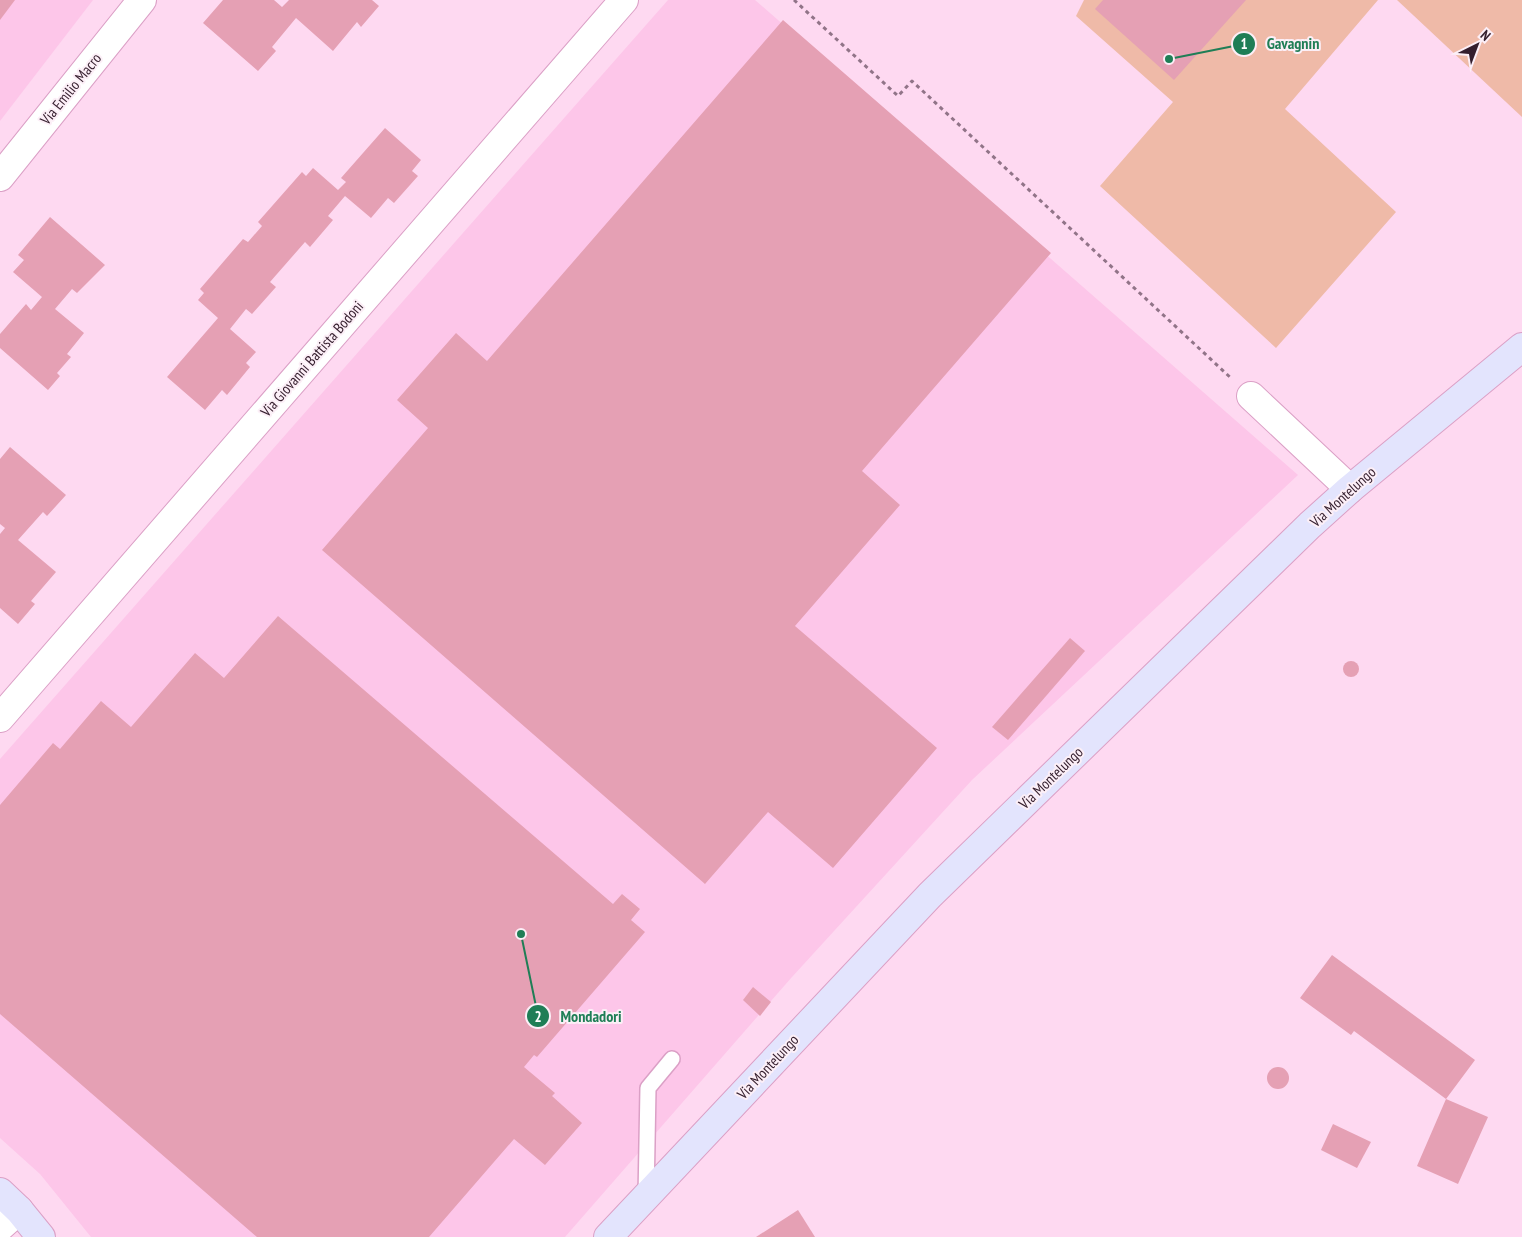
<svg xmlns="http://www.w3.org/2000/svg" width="1522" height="1237" viewBox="0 0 1522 1237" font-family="'PT Sans Narrow',sans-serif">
<rect width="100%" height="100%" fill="#fed9f1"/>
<g fill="#fdc6e9">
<path d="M0,0H93L0,121Z"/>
<path d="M668,0H755L1298,475L972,780L792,977L565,1237H91L40,1174L0,1138V759Z"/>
</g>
<g fill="#efbaa8">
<path d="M1084,0H1378L1285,109L1396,212L1276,348L1100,186L1173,102L1076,16Z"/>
<path d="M1397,0H1522V117Z"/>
</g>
<g fill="#e5a0b4">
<path d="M0,0H15L0,20Z"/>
<path d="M223,0H274L282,7L289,0H372L379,6L361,27L357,22L333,51L296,18L272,47L276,51L258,71L203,23Z"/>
<path d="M1103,0H1246L1174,80L1095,9Z"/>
<path d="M783,20L1051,253L862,471L900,505L795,626L937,748L833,868L768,812L705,884L322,550L428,428L397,400L456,333L487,361Z"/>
<path d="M385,128L421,160L412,171L418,176L394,203L388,198L371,218L345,196L328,216L333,220L310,247L305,242L270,282L276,287L252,314L246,309L230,329L256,352L246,363L250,367L227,395L222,390L205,410L167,377L218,318L198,300L204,293L200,289L243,239L248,242L262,226L258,222L302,172L306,176L313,168L338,190L346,182L341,178Z"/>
<path d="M50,217L105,265L77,293L72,289L55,309L84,333L67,354L71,357L57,373L60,376L48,390L0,348V334L26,304L31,310L42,297L13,272L24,260L18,255Z"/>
<path d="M10,447L66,495L47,516L43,512L18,540L56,572L31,601L35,604L18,624L0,608V534L5,528L0,524V459Z"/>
<path d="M278,616L613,904L622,894L640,909L631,920L645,932L537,1057L534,1055L524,1067L555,1093L552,1096L582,1123L545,1165L514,1139L429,1237H257L0,1014V805L53,743L60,749L101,701L131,727L195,653L224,678Z"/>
<path d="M1070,638L1085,651L1008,740L992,727Z"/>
<circle cx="1351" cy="669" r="8"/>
<path d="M1332,955L1475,1060L1446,1099L1488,1117L1458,1184L1417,1166L1446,1099L1354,1031L1351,1035L1300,998Z"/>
<path d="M753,987L771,1002L760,1016L743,1000Z"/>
<circle cx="1278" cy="1078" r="11"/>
<path d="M1333,1124L1371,1142L1357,1168L1321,1150Z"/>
<path d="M798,1210L815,1237H756Z"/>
</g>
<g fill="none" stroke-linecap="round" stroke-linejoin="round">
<g stroke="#dba0c6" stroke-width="18">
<path id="lane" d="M646,1197L648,1088L672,1059"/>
</g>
<g stroke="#dba0c6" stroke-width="30">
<g id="street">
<path d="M0,177L142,0"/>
<path d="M1251,396L1350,489"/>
<path d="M0,718L624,0"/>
<path d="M0,1227L19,1210"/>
</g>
</g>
<g stroke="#dba0c6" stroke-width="30">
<g id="secondary">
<path d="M0,1192L19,1210L41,1237"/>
<path d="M608,1237L930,895L1310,525L1350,489L1522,347"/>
</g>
</g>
<path stroke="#917488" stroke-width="3" stroke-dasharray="4 4" stroke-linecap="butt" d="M794,0L898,96L912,81L1232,379"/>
<use href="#lane" stroke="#fff" stroke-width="15"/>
<use href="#street" stroke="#fff" stroke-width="28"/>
<use href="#secondary" stroke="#e3e4fd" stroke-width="28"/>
</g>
<g text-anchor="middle" stroke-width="4" stroke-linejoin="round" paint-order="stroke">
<g font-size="15" fill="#341e2d" stroke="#fceff7">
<text transform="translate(71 89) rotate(-51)" y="5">Via Emilio Macro</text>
<text transform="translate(312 359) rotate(-49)" y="5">Via Giovanni Battista Bodoni</text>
<text transform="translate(1343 497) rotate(-42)" y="5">Via Montelungo</text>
<text transform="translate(1051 778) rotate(-44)" y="5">Via Montelungo</text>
<text transform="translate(768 1067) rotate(-47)" y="5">Via Montelungo</text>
</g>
</g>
<path fill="none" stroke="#1f7e56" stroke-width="2" d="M1169 59L1244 44M521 934L538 1016"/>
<g fill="#1f7e56" stroke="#fceff7" stroke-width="2">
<circle cx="1169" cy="59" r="5"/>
<circle cx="521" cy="934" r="5"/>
<circle cx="1244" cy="44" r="12"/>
<circle cx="538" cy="1016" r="12"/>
</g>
<g font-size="15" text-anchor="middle" font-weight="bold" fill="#fff">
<text x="1244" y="49">1</text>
<text x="538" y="1022">2</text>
</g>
<g font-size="16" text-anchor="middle" font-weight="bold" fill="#1f7e56" stroke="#fceff7" stroke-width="4" stroke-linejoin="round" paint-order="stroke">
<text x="1293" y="49">Gavagnin</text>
<text x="591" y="1022">Mondadori</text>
</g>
<g transform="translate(1477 45) rotate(42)" stroke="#fceff7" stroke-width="4" paint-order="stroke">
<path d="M0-4L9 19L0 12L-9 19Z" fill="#341e2d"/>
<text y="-8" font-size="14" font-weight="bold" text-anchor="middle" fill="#341e2d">N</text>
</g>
</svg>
